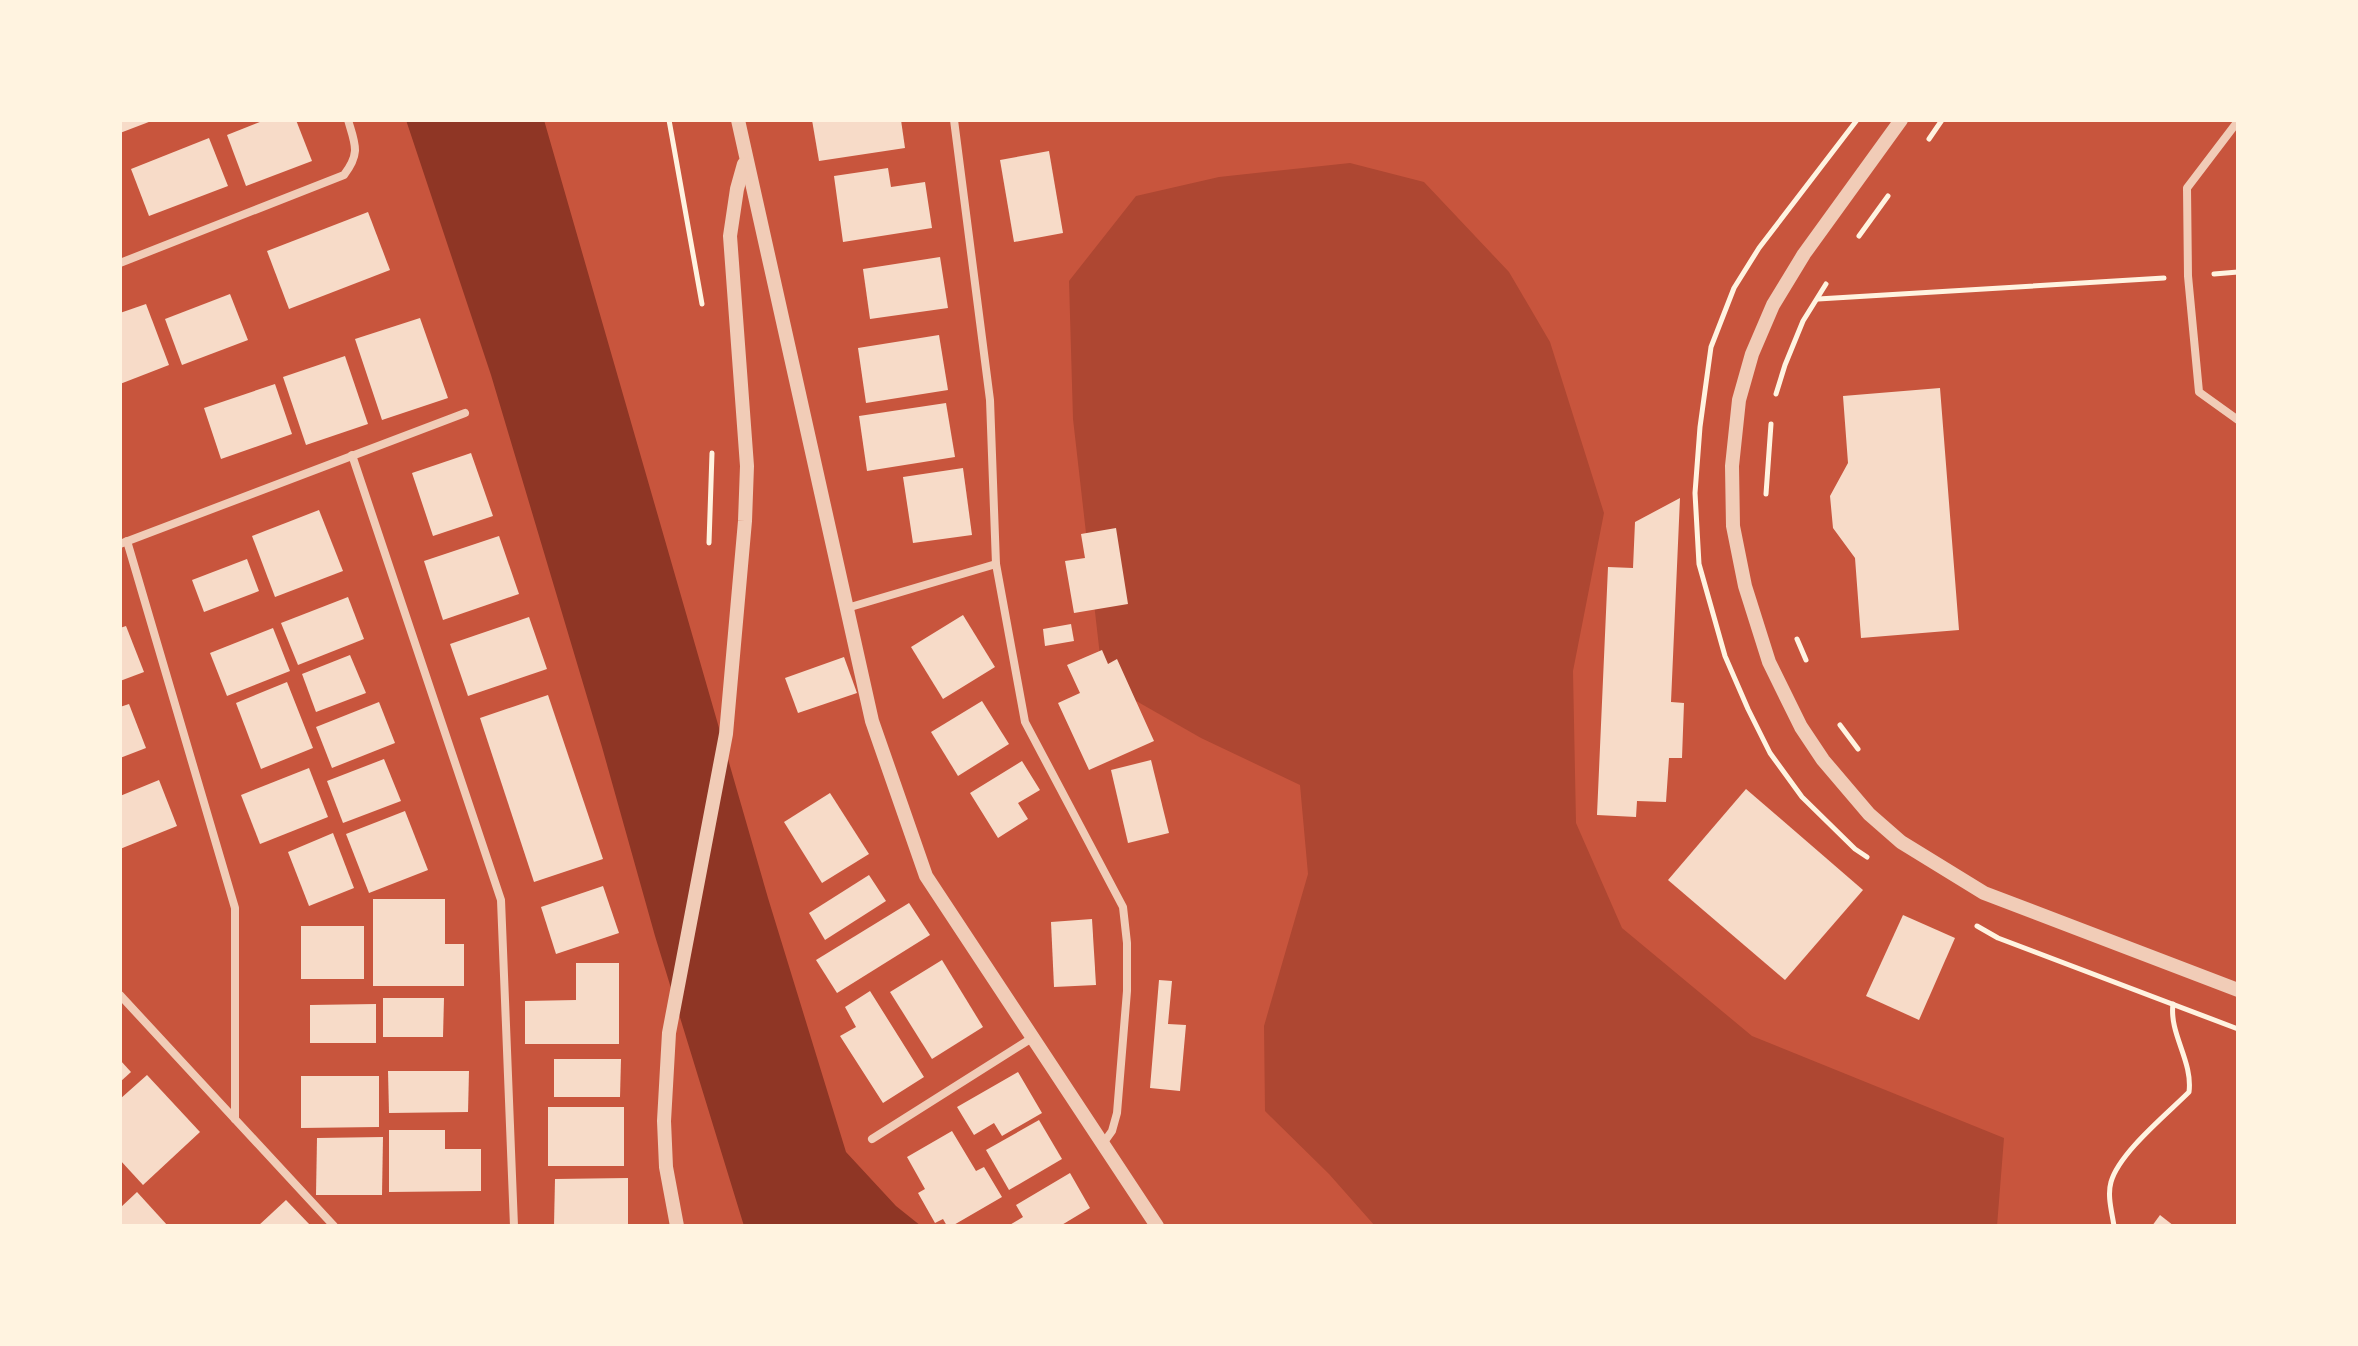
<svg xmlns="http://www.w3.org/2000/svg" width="2358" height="1346" viewBox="0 0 2358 1346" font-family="Jost,sans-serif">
<rect width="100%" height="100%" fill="#c8553d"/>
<path fill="#ae4732" d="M1350,163L1424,182L1509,272L1550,342L1604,513L1573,671L1576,823L1622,928L1752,1036L2004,1138L1997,1226H1375L1329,1174L1265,1111L1264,1026L1308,874L1300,785L1201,738L1103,682L1073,419L1069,281L1136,196L1219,177Z"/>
<path fill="#8f3625" d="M406,120H544L768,898L846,1152L896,1206L921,1226H744L655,936L602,747L491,375Z"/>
<g fill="#f7dbc8">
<path d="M120,120H154L120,133Z"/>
<path d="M265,120H296L312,161L246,186L227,135Z"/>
<path d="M812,120H901L905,148L819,161Z"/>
<path d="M209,138L228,186L149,216L131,169Z"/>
<path d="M1049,151L1063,233L1014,242L1000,160Z"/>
<path d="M888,168L891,187L925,182L932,228L843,242L834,176Z"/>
<path d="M368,212L390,270L289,309L267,251Z"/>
<path d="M940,257L948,308L870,319L863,269Z"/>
<path d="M230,294L248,340L182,365L165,319Z"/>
<path d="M146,304L169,365L120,384V313Z"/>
<path d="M420,318L448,398L382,420L355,339Z"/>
<path d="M939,335L948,390L866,403L858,348Z"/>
<path d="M345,356L368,424L306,445L283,377Z"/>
<path d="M275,384L292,434L221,459L204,408Z"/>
<path d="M1940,388L1959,630L1861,638L1855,558L1833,528L1830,496L1848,463L1843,396Z"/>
<path d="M946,403L955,457L867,471L859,416Z"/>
<path d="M471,453L493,516L433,536L412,473Z"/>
<path d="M963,468L972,535L913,543L903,477Z"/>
<path d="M1680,498L1671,702L1684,703L1682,758H1669L1666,802L1637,801L1636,817L1597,815L1608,567L1633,568L1635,522Z"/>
<path d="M319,510L343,571L275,597L252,536Z"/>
<path d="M1116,528L1128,604L1074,613L1065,561L1085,558L1081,534Z"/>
<path d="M499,536L519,594L443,620L424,561Z"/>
<path d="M247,559L259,591L204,612L192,580Z"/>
<path d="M348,597L364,639L298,665L281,623Z"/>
<path d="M963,615L995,667L943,699L911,647Z"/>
<path d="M529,617L547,669L468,696L450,644Z"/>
<path d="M1071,624L1074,641L1045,646L1043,629Z"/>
<path d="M126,626L144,672L120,681V628Z"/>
<path d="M273,628L290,671L227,696L210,653Z"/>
<path d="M1102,650L1108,664L1117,659L1154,741L1089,770L1058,703L1080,693L1067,665Z"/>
<path d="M350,655L366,693L316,712L302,674Z"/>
<path d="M844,657L857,693L798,713L785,678Z"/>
<path d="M287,682L313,748L261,769L236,703Z"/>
<path d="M548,695L603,859L534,882L480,718Z"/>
<path d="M982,701L1009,744L958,776L931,732Z"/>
<path d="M379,702L395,743L332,768L316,727Z"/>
<path d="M129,704L146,748L120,758V707Z"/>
<path d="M384,759L401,801L343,823L327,781Z"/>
<path d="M1151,760L1169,833L1128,843L1111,770Z"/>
<path d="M1022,761L1040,790L1018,803L1028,819L998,838L970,793Z"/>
<path d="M309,768L328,817L260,844L241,795Z"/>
<path d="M159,780L177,826L120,849V796Z"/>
<path d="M1746,789L1863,890L1785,980L1668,880Z"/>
<path d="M830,793L869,854L822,883L784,822Z"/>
<path d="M405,811L428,870L369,893L346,834Z"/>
<path d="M333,833L354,888L309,906L288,852Z"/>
<path d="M869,875L886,901L825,940L809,913Z"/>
<path d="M603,886L619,933L556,954L541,907Z"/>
<path d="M373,899H445V944H464V986H373Z"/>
<path d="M909,903L930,935L837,993L816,960Z"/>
<path d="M1903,915L1955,938L1919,1020L1866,996Z"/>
<path d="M1092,919L1096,985L1054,987L1051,922Z"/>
<rect x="301" y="926" width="63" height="53"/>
<path d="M942,960L983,1027L932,1059L890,992Z"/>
<path d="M576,963H619V1044H525V1001L576,1000Z"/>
<path d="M1159,980L1172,981L1168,1024L1186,1025L1180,1091L1150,1088Z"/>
<path d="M870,991L924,1077L883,1103L840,1036L856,1027L845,1007Z"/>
<path d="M383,998H444L443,1037H383Z"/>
<path d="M376,1004V1043H310V1005Z"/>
<path d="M554,1059H621L620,1097H554Z"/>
<path d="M120,1060L131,1072L120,1082Z"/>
<path d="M388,1071H469L468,1112L389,1113Z"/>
<path d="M1018,1072L1042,1113L1002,1136L994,1123L974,1135L957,1107Z"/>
<path d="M147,1075L200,1132L143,1185L120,1160V1099Z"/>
<path d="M301,1076H379V1127L301,1128Z"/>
<rect x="548" y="1107" width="76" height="59"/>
<path d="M1039,1120L1062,1159L1009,1190L986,1150Z"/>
<path d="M389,1130H445V1149H481V1191L389,1192Z"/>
<path d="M952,1131L976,1171L984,1167L1002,1197L952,1226H947L943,1219L935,1223L918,1193L925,1189L907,1157Z"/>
<path d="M383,1137L382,1195H316L317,1138Z"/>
<path d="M1070,1173L1090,1208L1060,1226H1008L1023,1217L1016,1205Z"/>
<path d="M628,1178V1226H554L555,1179Z"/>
<path d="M137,1192L168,1226H120V1208Z"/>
<path d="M286,1200L311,1226H258Z"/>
<path d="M2160,1215L2174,1226H2152Z"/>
</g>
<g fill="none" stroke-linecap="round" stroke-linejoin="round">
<g stroke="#fff3e0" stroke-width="5">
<path d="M669,120L702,304"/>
<path d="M1857,120L1759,248L1734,288L1711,347L1700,427L1695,493L1699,564L1725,656L1748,709L1770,753L1802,797L1855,849L1867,857"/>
<path d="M1929,139L1942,120"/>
<path d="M1859,236L1888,196"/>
<path d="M2214,274L2238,272"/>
<path d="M1818,299L2164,278"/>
<path d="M1776,394L1785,365L1803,321L1826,284"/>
<path d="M1766,494L1771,424"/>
<path d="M709,543L712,453"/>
<path d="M1797,639L1806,660"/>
<path d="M1840,725L1858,749"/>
<path d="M1977,926L1998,938L2238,1029"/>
<path d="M2114,1226C2112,1212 2107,1196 2111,1182C2119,1153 2167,1114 2189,1092C2193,1061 2169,1034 2173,1004"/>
</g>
<g stroke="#f1ccb7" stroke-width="8">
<path d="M954,120L990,400L996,564L1025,722L1123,907L1127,943V991L1117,1113L1112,1131L1102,1145"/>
<path d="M2238,121L2187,188L2188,276L2199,392L2238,420"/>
<path d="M120,263L344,175C361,153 355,144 348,120"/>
<path d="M352,455L501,900L514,1226"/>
<path d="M127,541L235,908V1119"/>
<path d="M120,544L465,413"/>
<path d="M847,608L996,564"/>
<path d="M120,995L334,1226"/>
<path d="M872,1139L1032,1038"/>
</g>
<g stroke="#f1ccb7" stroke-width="14">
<path d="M738,120L872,721L926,876L1157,1226"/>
<path d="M1901,120L1804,254L1773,305L1752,354L1739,400L1732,466L1733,526L1745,586L1769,662L1801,727L1823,760L1869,814L1901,842L1984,893L2238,990"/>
<path d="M677,1226L666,1167L664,1121L669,1033L726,734L745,521L747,466L730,236L737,189L744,164"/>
</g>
</g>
<rect width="2358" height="1346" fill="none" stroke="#fff3e0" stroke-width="244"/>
</svg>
